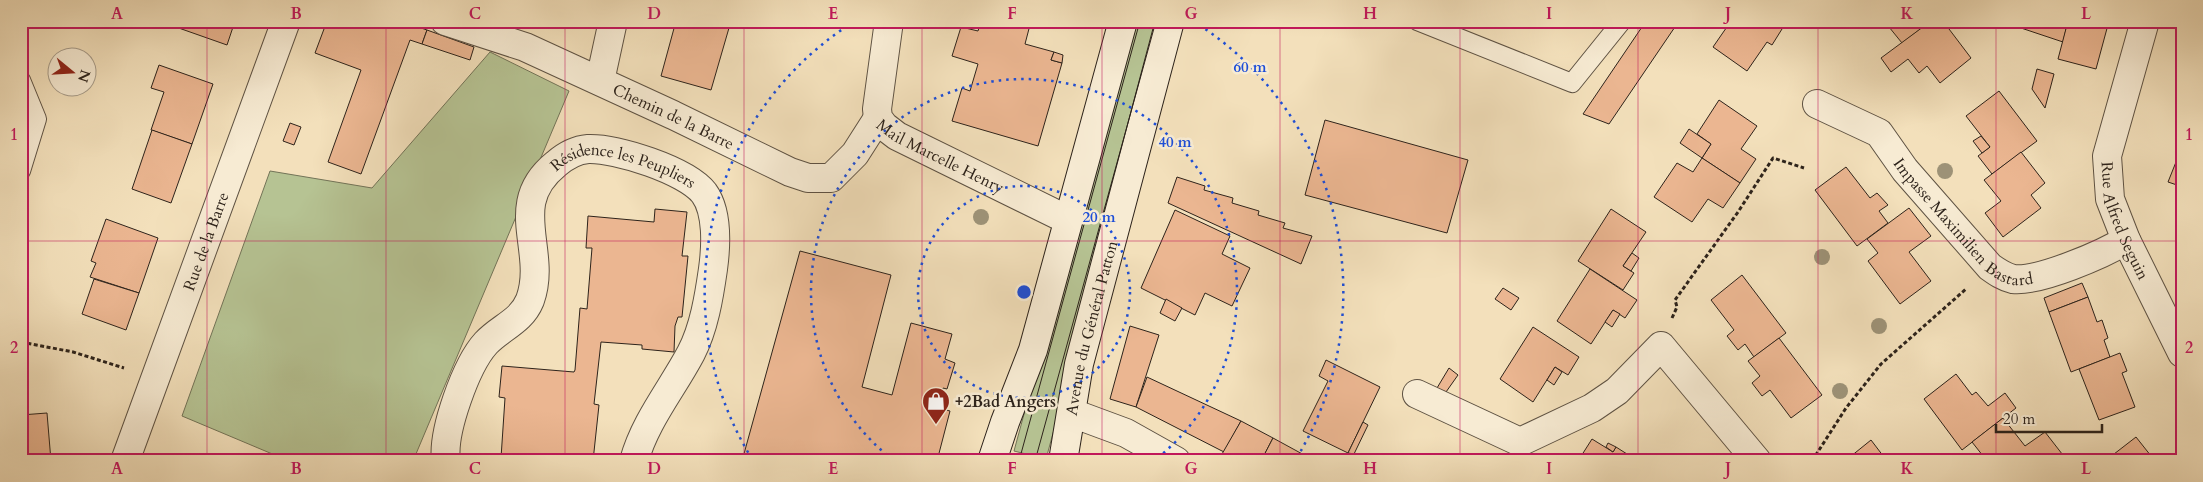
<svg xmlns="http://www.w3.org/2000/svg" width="2203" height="482" viewBox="0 0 2203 482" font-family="Cardo,serif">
<rect width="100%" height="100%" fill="#f3e0bb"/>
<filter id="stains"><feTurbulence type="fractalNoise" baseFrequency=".004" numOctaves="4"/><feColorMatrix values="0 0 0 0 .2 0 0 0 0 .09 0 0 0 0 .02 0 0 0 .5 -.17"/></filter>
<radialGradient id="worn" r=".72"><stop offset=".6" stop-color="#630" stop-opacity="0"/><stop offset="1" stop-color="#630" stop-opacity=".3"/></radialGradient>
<g fill="#b6c393" stroke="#727357">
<path d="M1131,21H1165L1046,459L1014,451Z"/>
<path d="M490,52L569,91L413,461H289L182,416L270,171L372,188Z"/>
</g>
<g fill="#ebb691" stroke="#2d231b">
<path d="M175,21H235L227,45L173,26Z"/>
<path d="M327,21H401L427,30L422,44L410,40L361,174L328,162L361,70L315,53Z"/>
<path d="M676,21H731L711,90L661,76Z"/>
<path d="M981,21H1031L1025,44L1054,52L1051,60L1062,63L1038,146L952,121L962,88L970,91L978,64L952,56L961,27L978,31Z"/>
<path d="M1646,21H1679L1609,124L1583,114Z"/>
<path d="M1731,21H1772L1782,29L1772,45L1767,42L1747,71L1713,47Z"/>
<path d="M1893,21H1931L1902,43L1889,27Z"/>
<path d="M1931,21H1960L1949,29L1971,58L1940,83L1927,66L1919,73L1908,59L1891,72L1881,58Z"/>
<path d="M2000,21H2068L2063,42Z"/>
<path d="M2068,21H2109L2096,69L2058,59Z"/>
<path d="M427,30L474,47L470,60L422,44Z"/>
<path d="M1054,52L1063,55L1062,63L1051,60Z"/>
<path d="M159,65L213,84L192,144L151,130L164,92L151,88Z"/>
<path d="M2037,69L2054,74L2045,108L2032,89Z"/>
<path d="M1999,91L2037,141L1992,174L1978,156L1990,147L1966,116Z"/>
<path d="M1719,100L1757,126L1741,149L1756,159L1740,183L1702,158L1711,144L1697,134Z"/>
<path d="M1325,120L1468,160L1447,233L1305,195Z"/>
<path d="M290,123L301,127L294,145L283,141Z"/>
<path d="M1689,129L1711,144L1702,158L1680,143Z"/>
<path d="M152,130L192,144L171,203L132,189Z"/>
<path d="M1981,136L1990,147L1982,153L1973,141Z"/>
<path d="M2021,152L2045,183L2031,195L2041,208L2003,237L1985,213L2001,201L1984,180Z"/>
<path d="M1702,158L1740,183L1723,208L1708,199L1692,222L1654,197L1677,163L1693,172Z"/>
<path d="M2182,158V202L2180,186L2168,182L2176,162Z"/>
<path d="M1846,167L1870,198L1877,193L1888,205L1879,211L1888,223L1857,246L1815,190Z"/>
<path d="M1177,177L1205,186L1204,190L1233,198L1232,203L1259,211L1258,215L1285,223L1283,228L1312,236L1301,264L1168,203Z"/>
<path d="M1909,208L1931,236L1909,252L1931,281L1900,304L1868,261L1878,253L1867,239Z"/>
<path d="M655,209L687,212L682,256H688L682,317H678L675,326L674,352L642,349V345L601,342L594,404L599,405L593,461H493L494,458H501L505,398L499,397L502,366L574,372L575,370L580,308L587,309L592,248H586L588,216L654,222Z"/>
<path d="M1611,209L1646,232L1623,266L1634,273L1623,290L1578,261Z"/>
<path d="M1175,210L1230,236L1222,254L1250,268L1232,306L1205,293L1195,315L1141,288Z"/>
<path d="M106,219L158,238L139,293L90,277L96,263L91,261Z"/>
<path d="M800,251L891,275L862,387L892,395L911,323L952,334L945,359L955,363L947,389L943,388L938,408L950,411L937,461H742Z"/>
<path d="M1632,253L1639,258L1631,271L1623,266Z"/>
<path d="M1590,269L1637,300L1625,318L1613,310L1591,344L1557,321Z"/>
<path d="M1742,275L1786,333L1754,357L1745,344L1738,350L1727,336L1734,330L1711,300Z"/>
<path d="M94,279L139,293L126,330L82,314Z"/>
<path d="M2082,283L2088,297L2049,312L2044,298Z"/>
<path d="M1503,288L1519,298L1511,310L1495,299Z"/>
<path d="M2088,297L2097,322L2102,320L2108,338L2104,340L2110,357L2071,372L2049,312Z"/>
<path d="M1166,299L1182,308L1175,321L1160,313Z"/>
<path d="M1613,310L1620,314L1612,327L1605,322Z"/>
<path d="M1130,326L1159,335L1136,407L1110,399Z"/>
<path d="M1533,327L1579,357L1568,375L1555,367L1533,402L1500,379Z"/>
<path d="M1779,338L1822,395L1791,418L1770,390L1762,396L1752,383L1760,376L1748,361Z"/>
<path d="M2120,353L2127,371L2122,373L2135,407L2099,420L2079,369Z"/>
<path d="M1326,360L1380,387L1348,453L1303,431L1328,381L1319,376Z"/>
<path d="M1555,367L1562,372L1554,385L1547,380Z"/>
<path d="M1449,368L1458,375L1446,392L1437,388Z"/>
<path d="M1956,374L1972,395L1976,392L1988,406L2005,393L2016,408L1962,450L1924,399Z"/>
<path d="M1147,377L1241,421L1224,452L1136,407Z"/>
<path d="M47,413L51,461H21V415Z"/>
<path d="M2003,418L2025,446L2045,432L2066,459L2064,461H1987L1972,442Z"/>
<path d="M1241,421L1273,438L1261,461H1234L1222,454Z"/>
<path d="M1363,422L1368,425L1354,454L1348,453Z"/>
<path d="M2136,437L2155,461H2105Z"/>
<path d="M1273,438L1306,456L1304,461H1261Z"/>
<path d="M1592,439L1613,452L1616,447L1638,461H1578Z"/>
<path d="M1871,440L1887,461H1845Z"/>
<path d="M1608,443L1616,447L1613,452L1606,447Z"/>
<path d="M1306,456L1315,461H1304Z"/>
</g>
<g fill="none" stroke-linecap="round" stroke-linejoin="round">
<g stroke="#5e5243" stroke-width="20">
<g id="lane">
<path d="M1417,21L1572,83L1622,21"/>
<path d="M21,80L37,119L21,171"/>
</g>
</g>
<g stroke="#5e5243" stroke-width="30">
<g id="street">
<path id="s1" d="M445,21L525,47L673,115L790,172L808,178H831L855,154L878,118"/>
<path id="s2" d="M889,21L877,109L878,118L884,126L897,136L1068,220"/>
<path id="s3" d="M2145,21L2107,156L2110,199L2126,240L2182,353"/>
<path d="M600,81L613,21"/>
<path id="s4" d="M1817,104L1879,133L1905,170L1990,267C1997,272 2004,277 2013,279C2039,282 2104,254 2126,240"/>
<path d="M1417,394L1520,442L1592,408L1617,391L1661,346L1757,461"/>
<path d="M1072,413L1126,433L1176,461"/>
<path id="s5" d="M125,461L286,21"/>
<path id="s6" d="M446,461C442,432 466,365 486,343C501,327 521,322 530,300C548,250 505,205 556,164C564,157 576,150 588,149C616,148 686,170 704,193C718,212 716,247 713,269C709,297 704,328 691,353C672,389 645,421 634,461"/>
</g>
</g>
<g stroke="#2d231b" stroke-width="30">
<g id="secondary">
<path d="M992,461L1005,422L1033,350L1123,21"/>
<path id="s7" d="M1063,461L1079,364L1170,21"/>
</g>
</g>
<g stroke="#2d231b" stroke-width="3" stroke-dasharray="4 2.5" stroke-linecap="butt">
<path d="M1672,318L1677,307L1675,300L1738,212L1773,158L1804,168"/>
<path d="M21,342L73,352L124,368"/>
<path d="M1812,461L1846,408L1881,364L1966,289"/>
</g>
<use href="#lane" stroke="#f7ebd3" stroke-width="18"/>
<use href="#street" stroke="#f7ebd3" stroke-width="28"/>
<use href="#secondary" stroke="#f7ebd3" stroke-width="28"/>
<g stroke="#2d231b" stroke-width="1">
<path d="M1019,461L1140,21"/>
<path d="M1035,461L1156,21"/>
</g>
</g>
<g fill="#9d9277">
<circle cx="1945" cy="171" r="8"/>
<circle cx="981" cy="217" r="8"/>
<circle cx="1822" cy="257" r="8"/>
<circle cx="1879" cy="326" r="8"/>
<circle cx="1840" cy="391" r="8"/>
</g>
<path fill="none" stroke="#c2185b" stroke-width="1" stroke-opacity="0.55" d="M207,21V461M386,21V461M565,21V461M744,21V461M922,21V461M1102,21V461M1280,21V461M1460,21V461M1638,21V461M1818,21V461M1996,21V461M21,241H2182"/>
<g fill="none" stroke="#1d4ed8" stroke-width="2.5" stroke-dasharray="2.5 5">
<circle cx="1024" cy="292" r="106"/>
<path d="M893 460A213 213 0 1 1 1155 460"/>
<path d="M752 459A319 319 0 0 1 855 21M1193 21A319 319 0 0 1 1296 459"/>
</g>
<defs>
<g id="shop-pin" transform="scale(1.4375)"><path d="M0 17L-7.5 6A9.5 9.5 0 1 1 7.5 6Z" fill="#8f2418" stroke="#f7ebd3"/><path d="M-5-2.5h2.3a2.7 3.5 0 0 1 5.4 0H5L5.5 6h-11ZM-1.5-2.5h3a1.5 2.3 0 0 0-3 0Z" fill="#fff"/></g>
</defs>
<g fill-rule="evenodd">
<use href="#shop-pin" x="936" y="401"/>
</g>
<g text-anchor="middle" stroke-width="5" stroke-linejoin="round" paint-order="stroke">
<g font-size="16" fill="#2d231b" stroke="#f7ebd3">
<text dy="6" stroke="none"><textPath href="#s1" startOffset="248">Chemin de la Barre</textPath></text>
<text dy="6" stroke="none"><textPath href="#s2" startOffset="172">Mail Marcelle Henry</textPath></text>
<text dy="6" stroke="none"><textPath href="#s6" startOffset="406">Résidence les Peupliers</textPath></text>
<text dy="6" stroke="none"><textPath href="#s4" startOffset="195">Impasse Maximilien Bastard</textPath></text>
<text dy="6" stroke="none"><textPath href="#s3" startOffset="208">Rue Alfred Seguin</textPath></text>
<text dy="6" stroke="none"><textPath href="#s5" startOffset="234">Rue de la Barre</textPath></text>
<text dy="6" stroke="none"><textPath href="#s7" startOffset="136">Avenue du Général Patton</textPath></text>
</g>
<g font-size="16" font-weight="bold" fill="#2d231b" stroke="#f7ebd3" text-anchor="start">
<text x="955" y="407">+2Bad Angers</text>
</g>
</g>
<circle cx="1024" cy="292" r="8" fill="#1d4ed8" stroke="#f7ebd3" stroke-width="2.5"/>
<g font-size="15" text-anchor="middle" font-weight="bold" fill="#1d4ed8" stroke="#f7ebd3" stroke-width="5" stroke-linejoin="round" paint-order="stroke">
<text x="1250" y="72">60 m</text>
<text x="1175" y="147">40 m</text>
<text x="1099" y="222">20 m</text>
</g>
<rect width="2203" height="482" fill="none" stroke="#f3e0bb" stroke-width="55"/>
<g transform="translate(72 72) rotate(108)"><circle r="24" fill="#f7ebd3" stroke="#a69b89"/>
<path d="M0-4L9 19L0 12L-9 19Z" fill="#8f2418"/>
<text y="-8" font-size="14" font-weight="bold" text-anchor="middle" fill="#2d231b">N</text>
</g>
<path d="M1996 424v8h106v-8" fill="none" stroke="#2d231b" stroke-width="2.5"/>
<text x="2003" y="424" font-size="15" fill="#2d231b" stroke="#f7ebd3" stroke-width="4" paint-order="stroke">20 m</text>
<rect x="28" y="28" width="2148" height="426" fill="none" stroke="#c2185b" stroke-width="2"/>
<g font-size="16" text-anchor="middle" font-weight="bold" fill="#c2185b">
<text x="117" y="19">A</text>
<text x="296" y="19">B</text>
<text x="475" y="19">C</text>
<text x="654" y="19">D</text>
<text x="833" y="19">E</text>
<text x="1012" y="19">F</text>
<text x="1191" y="19">G</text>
<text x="1370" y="19">H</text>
<text x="1549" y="19">I</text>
<text x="1728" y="19">J</text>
<text x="1907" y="19">K</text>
<text x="2086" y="19">L</text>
<text x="14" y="140">1</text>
<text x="2189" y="140">1</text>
<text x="14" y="353">2</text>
<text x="2189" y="353">2</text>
<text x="117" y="474">A</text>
<text x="296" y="474">B</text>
<text x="475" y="474">C</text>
<text x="654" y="474">D</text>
<text x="833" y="474">E</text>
<text x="1012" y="474">F</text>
<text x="1191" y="474">G</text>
<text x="1370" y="474">H</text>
<text x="1549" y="474">I</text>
<text x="1728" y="474">J</text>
<text x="1907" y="474">K</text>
<text x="2086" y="474">L</text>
</g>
<rect width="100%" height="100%" filter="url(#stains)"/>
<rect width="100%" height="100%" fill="url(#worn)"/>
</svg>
